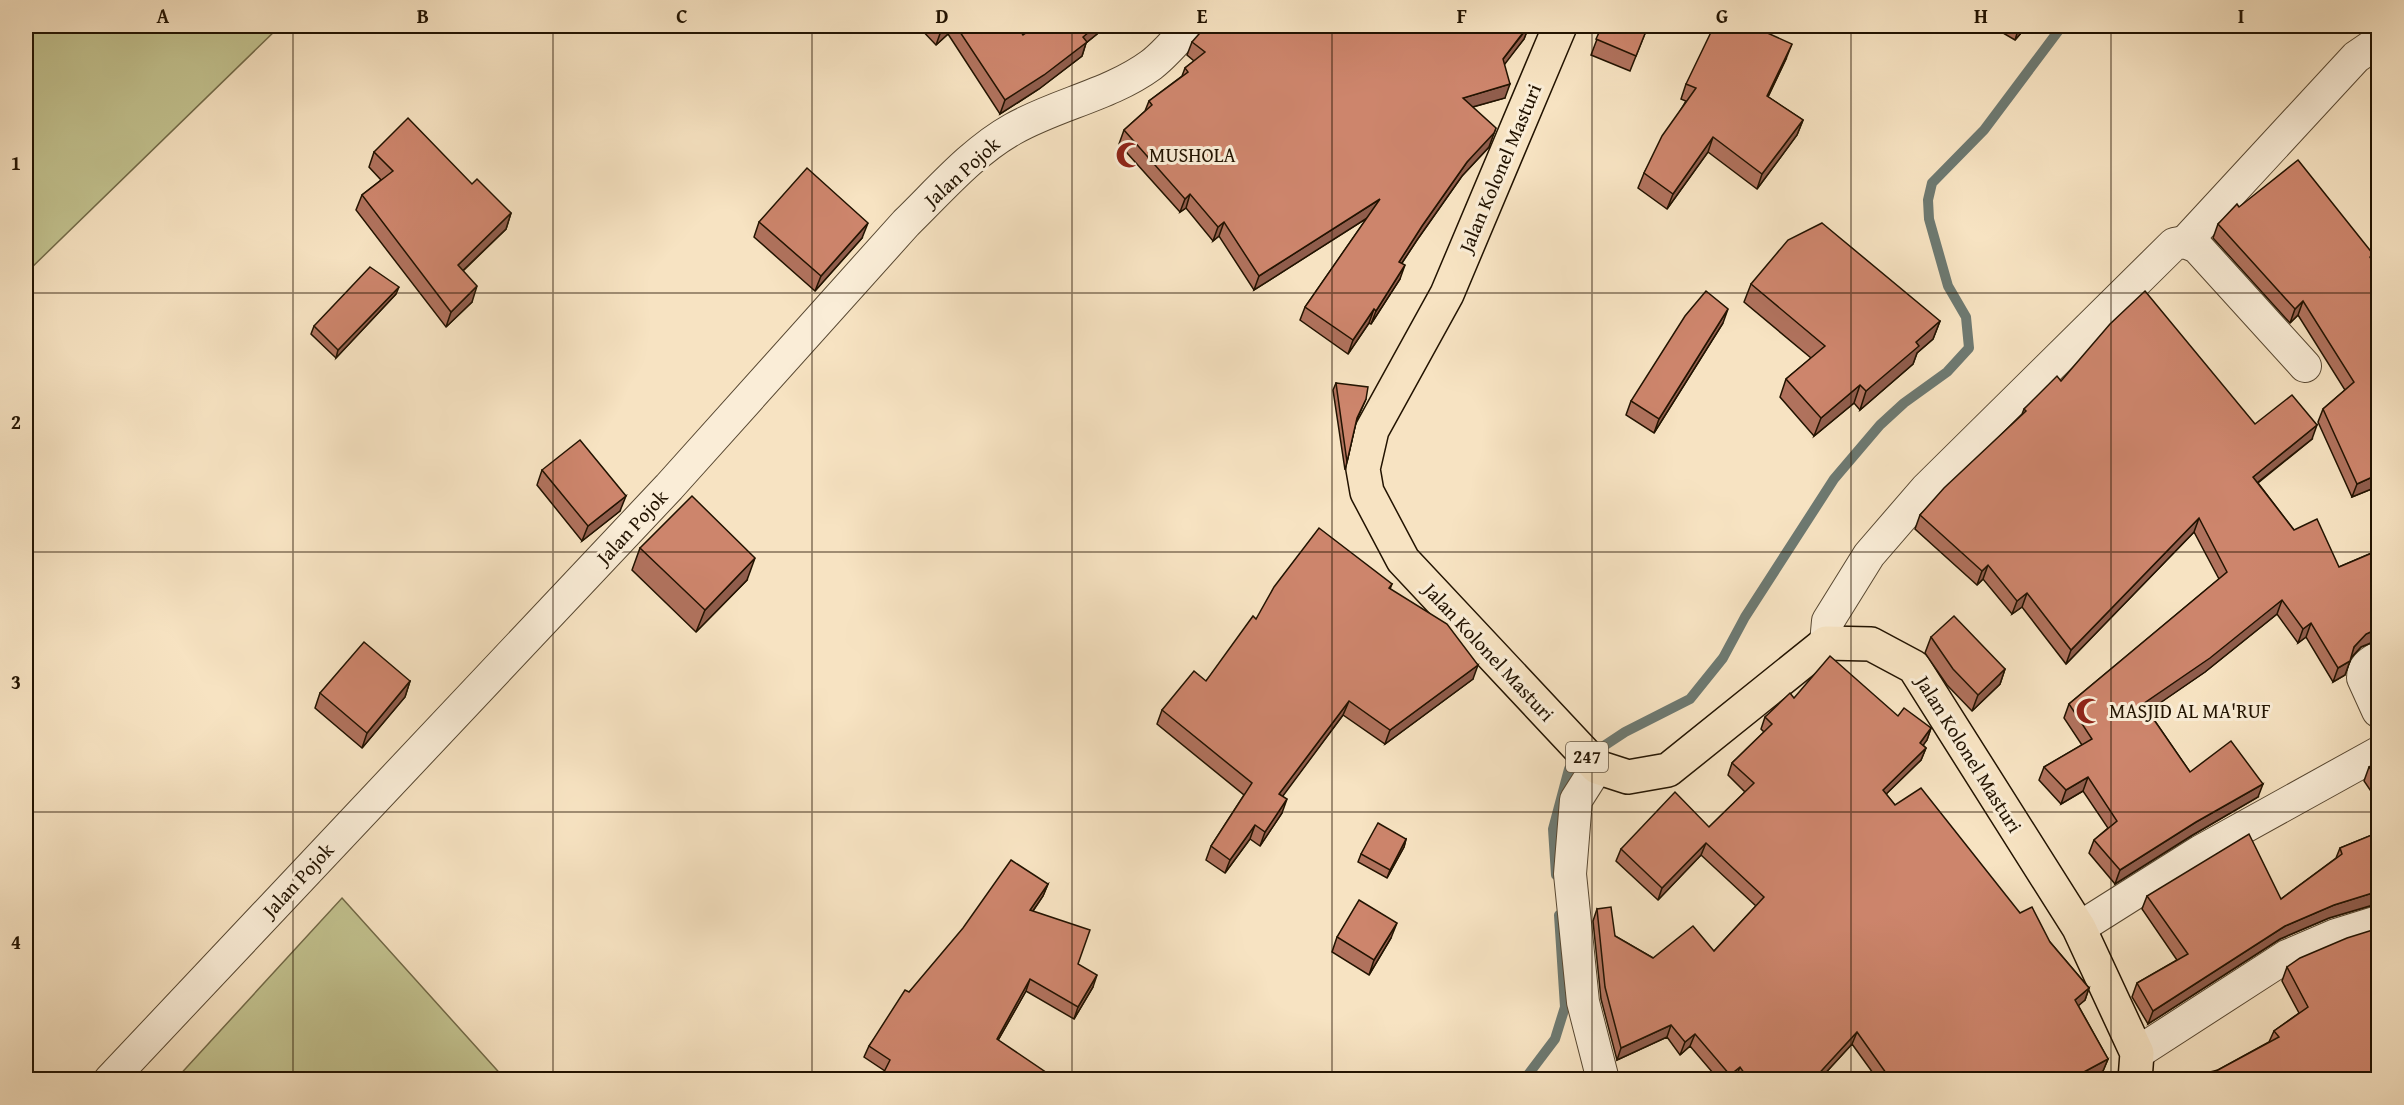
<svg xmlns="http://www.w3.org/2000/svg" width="2404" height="1105" viewBox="0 0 2404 1105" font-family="'Gentium Book Plus',serif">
<rect width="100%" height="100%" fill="#f7e3c2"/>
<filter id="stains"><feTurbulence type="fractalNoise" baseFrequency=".00333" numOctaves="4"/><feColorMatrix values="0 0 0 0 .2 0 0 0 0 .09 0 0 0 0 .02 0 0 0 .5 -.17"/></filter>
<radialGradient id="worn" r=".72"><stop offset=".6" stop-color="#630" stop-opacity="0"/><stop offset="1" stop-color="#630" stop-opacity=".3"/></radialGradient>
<g fill="#c2c28f" stroke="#726a48" stroke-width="1.5">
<path d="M26,26H280L26,273Z"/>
<path d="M342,898L505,1079H176Z"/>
</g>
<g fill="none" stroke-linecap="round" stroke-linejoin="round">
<g stroke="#6d7971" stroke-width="10">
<path d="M1556,875L1553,829L1569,769L1625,732L1690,699L1723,658L1745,617L1834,479L1880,425L1904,403L1947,372L1969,348L1966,317L1948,286L1929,219L1928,200L1932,183L1984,130L2062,26"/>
<path d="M1524,1080L1555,1039L1565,1007L1559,915"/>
</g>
<g stroke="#574731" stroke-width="34">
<g id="street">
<path d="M2185,242L2356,57L2378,42"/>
<path d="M1826,643L1828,621L1869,555L1926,489L2174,244L2185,242L2197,247L2305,366"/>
<path d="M2378,658C2369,663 2363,667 2363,678L2378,711"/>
<path d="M1597,767L1576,800L1570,874L1583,1002L1603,1080"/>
<path d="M2079,928L2201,851L2378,753"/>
<path d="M2137,1053L2287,956L2336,935L2378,922"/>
<path d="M110,1080L669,487L906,223C940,190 972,152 1013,129C1057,104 1110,95 1151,65C1164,55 1178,39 1189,26"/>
</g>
</g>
<g stroke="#221301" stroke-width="36">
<path id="primary" d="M1560,26L1447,294L1372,430L1363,469L1367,492L1403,560L1597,767L1628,777L1668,770L1826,643L1871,644L1914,667L2079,928L2137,1053L2135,1080"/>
</g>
<use href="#street" stroke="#faedd7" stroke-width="32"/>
<use href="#primary" stroke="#f7e3c2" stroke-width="33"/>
</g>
<g fill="#b0725d" stroke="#221301" stroke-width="1.5">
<path d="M918,26H1017L1023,35L1036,26H1107L1086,43L1082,56L1039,89L1000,114L948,34L936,45Z"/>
<path d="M1154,26H1166L1160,31Z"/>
<path d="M1529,26L1524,39L1504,64L1505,98L1473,107L1489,147L1462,176L1417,240L1402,263L1400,279L1371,324L1369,323L1348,354L1300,320L1305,307L1367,218L1254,290L1219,236L1213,241L1186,208L1180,212L1119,144L1124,130L1145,111L1149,101L1182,76L1185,68L1194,61L1187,55L1192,42Z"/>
<path d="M1602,26H1648L1630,71L1591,55Z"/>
<path d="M1991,26H2027L2015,40Z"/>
<path d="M1786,59L1768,97L1803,120L1797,135L1757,189L1708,152L1667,209L1638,188L1644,173L1686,101L1681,99L1686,84Z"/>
<path d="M374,152L472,184L511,213L506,229L463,271L472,302L446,327L356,210L362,195L381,180L369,167Z"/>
<path d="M2239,207L2371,260L2379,271V486L2352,497L2318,422L2323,409L2345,390L2298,315L2290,323L2213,238L2218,224Z"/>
<path d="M759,222L862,238L815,291L754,237Z"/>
<path d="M1751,284L1940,321L1933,339L1917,353L1913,364L1860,410L1854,403L1814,436L1780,397L1786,379L1811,358L1744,302Z"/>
<path d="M396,294L336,358L311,334L314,326Z"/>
<path d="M1723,323L1654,433L1626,415L1631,401Z"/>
<path d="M2061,381L2255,424L2312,439L2258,483L2294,530L2339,567L2379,550V640L2361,647L2351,658L2345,675L2333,682L2306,637L2298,643L2277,614L2205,672L2148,711L2190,772L2258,797L2191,836L2115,884L2089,853L2094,840L2108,828L2083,791L2061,804L2039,780L2044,767L2082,745L2064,718L2069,704L2219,579L2194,532L2066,664L2022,607L2012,614L1983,579L1977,585L1915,529L1920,515L2022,414L2024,409Z"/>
<path d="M1336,383L1366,399L1356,422L1347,462L1345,470L1333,390Z"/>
<path d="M542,470L620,511L582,541L537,485Z"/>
<path d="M640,548L747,580L696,632L632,570Z"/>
<path d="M1392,584L1390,589L1473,679L1385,744L1343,715L1282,796V813L1260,846L1250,839L1225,873L1206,860L1211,846L1244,795L1157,724L1162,710L1206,681L1256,619Z"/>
<path d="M1931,637L2005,669L2000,684L1972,711L1947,685L1925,653Z"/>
<path d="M410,681L405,697L362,748L315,708L320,693Z"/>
<path d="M1794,698L1898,716L1931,728L1927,740L1923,745L1926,748L1921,760L1886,794L1895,805L2020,913L2050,942L2089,988L2085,1000L2078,1005L2108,1059L2103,1071L2087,1080H1878L1852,1044L1819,1080H1719L1690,1046L1680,1055L1667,1037L1617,1060L1601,999L1593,921L1597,909L1615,936L1653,958L1714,951L1756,906L1701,855L1658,900L1616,861L1621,849L1709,827L1745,792L1728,775L1732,763L1764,732L1761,729L1765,717Z"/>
<path d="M2379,762V803L2364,781L2369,767Z"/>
<path d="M2379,832V905H2373L2329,918L2280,939L2148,1024L2132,997L2137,983L2177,960L2142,909L2147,896L2281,899L2336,858L2340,848Z"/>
<path d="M1406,839L1404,847L1387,878L1358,862L1361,854Z"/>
<path d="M1048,884L1043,896L1033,911L1078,964L1093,987L1074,1019L1026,991L998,1040L885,1071L864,1057L869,1046L909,992Z"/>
<path d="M1337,937L1391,938L1369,975L1332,952Z"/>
<path d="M2287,967L2379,1080L2218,1070L2269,1042L2274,1031L2299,1013L2282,981Z"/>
</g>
<g fill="#905d4c" stroke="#221301" stroke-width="1.5">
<path d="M947,26H951L948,34L936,45L941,31Z"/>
<path d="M1096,26H1107L1086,43L1082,56L1039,89L1000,114L1005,100Z"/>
<path d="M1162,26H1166L1160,31Z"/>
<path d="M1529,26L1524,39L1498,73L1503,59Z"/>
<path d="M2021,26H2027L2015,40L2019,27Z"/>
<path d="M1792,44L1786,59L1761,111L1767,96Z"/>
<path d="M1510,84L1505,98L1458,111L1463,98Z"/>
<path d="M1803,120L1797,135L1757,189L1762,174Z"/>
<path d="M1496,128L1489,147L1462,176L1417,240L1394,275L1399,262L1422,226L1467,162Z"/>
<path d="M1713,137L1708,152L1667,209L1673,194Z"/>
<path d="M1190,194L1186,208L1180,212L1185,199Z"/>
<path d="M1380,199L1375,213L1254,290L1259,276Z"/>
<path d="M511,213L506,229L452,281L458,265Z"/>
<path d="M1224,222L1219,236L1213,241L1218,227Z"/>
<path d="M868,223L862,238L815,291L821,276Z"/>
<path d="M1405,265L1400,279L1371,324L1376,311Z"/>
<path d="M477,286L472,302L446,327L451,312Z"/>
<path d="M399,287L396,294L336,358L338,350Z"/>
<path d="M2303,301L2298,315L2290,323L2295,309Z"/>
<path d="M1374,309L1369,323L1348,354L1353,340Z"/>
<path d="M1728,309L1723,323L1654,433L1659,419Z"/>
<path d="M1940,321L1933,339L1917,353L1913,364L1860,410L1866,391L1916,342Z"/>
<path d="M1860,385L1854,403L1814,436L1821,418Z"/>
<path d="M2317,425L2312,439L2248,490L2253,477Z"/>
<path d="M2379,474V486L2352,497L2357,484Z"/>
<path d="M626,496L620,511L582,541L588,526Z"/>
<path d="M2199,518L2194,532L2066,664L2071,650Z"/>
<path d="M755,558L747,580L696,632L705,610Z"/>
<path d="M1988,565L1983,579L1977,585L1982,571Z"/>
<path d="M2027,593L2022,607L2012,614L2017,601Z"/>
<path d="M2282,600L2277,614L2205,672L2138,718L2143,704Z"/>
<path d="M2311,623L2306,637L2298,643L2303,629Z"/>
<path d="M2379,628V637L2378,640L2361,647L2349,660L2354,647L2366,634Z"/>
<path d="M2350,661L2345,675L2333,682L2338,668Z"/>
<path d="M1478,665L1473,679L1385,744L1390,730Z"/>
<path d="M2005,669L2000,684L1972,711L1978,695Z"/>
<path d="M410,681L405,697L362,748L367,733Z"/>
<path d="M1349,701L1343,715L1274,808L1279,794Z"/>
<path d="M1931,728L1927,740L1916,755L1920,743Z"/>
<path d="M1926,748L1921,760L1878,802L1883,790Z"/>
<path d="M2088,777L2083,791L2061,804L2066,790Z"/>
<path d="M2263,784L2258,797L2191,836L2115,884L2120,870L2196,822Z"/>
<path d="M1287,799L1282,813L1260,846L1265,832Z"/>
<path d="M1255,825L1250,839L1225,873L1230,860Z"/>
<path d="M1406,839L1404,847L1387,878L1390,870Z"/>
<path d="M1706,843L1701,855L1658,900L1662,888Z"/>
<path d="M1048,884L1043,896L1026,921L1030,910Z"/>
<path d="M2379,891V905H2373L2329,918L2280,939L2148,1024L2153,1011L2285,926L2334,905Z"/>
<path d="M1397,923L1391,938L1369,975L1374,960Z"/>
<path d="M1097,975L1093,987L1074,1019L1078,1007Z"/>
<path d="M1030,979L1026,991L992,1051L997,1039Z"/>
<path d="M2089,988L2085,1000L2071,1012L2075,1000Z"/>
<path d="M1671,1025L1667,1037L1617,1060L1621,1048Z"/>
<path d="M1857,1032L1852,1044L1819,1080H1812Z"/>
<path d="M1695,1034L1690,1046L1680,1055L1685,1042Z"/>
<path d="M2108,1059L2103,1071L2087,1080H2069Z"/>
<path d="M1740,1067L1735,1079L1728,1080L1730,1075Z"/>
</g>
<g fill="#cd856c" stroke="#221301" stroke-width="1.5">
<path d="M936,26H947L941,31Z"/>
<path d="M956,26H1017L1023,35L1036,26H1096L1083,37L1087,42L1044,75L1005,100Z"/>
<path d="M1206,26H1528L1503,59L1510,84L1463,98L1496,128L1494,133L1467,162L1422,226L1399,262L1405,265L1376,311L1374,309L1353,340L1305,307L1380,199L1259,276L1224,222L1218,227L1190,194L1185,199L1124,130L1152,105L1149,101L1188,72L1185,68L1205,52L1192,42Z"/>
<path d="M1602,26H1648L1636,56L1596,39Z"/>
<path d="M1714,26H1752L1792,44L1767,96L1803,120L1762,174L1713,137L1673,194L1644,173L1662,136L1696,88L1686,84Z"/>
<path d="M408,118L472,184L477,179L511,213L458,265L477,286L451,312L362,195L393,171L374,152Z"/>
<path d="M2298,160L2373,254L2370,257L2379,271V474L2357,484L2323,409L2354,382L2303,301L2295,309L2218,224L2237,204L2239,207Z"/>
<path d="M807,168L868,223L821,276L759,222Z"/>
<path d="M1822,223L1940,321L1916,342L1919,346L1866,391L1860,385L1821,418L1786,379L1825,346L1751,284L1788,240Z"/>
<path d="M370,267L399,287L338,350L314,326Z"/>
<path d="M1706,291L1728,309L1659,419L1631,401L1685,316Z"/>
<path d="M2145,291L2255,424L2292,395L2317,425L2253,477L2294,530L2317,519L2339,567L2379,550V628L2366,634L2354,647L2350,661L2338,668L2311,623L2303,629L2282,600L2210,658L2143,704L2190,772L2231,741L2263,784L2196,822L2120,870L2094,840L2117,821L2088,777L2066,790L2044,767L2092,739L2069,704L2227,572L2199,518L2071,650L2027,593L2017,601L1988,565L1982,571L1920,515L1944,488L2026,411L2024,409L2057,376L2061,381L2110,324Z"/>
<path d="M1336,383L1368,387L1366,399L1357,418L1347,462Z"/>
<path d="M580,440L626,496L588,526L542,470Z"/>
<path d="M692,496L755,558L705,610L640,548Z"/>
<path d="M1319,528L1392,584L1389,588L1447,624L1478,665L1390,730L1349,701L1279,794L1287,799L1265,832L1255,825L1230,860L1211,846L1252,783L1162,710L1194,671L1206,681L1253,616L1256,619L1274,587Z"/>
<path d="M1954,616L2005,669L1978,695L1953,669L1931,637Z"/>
<path d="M364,642L410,681L367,733L320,693Z"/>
<path d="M1830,656L1898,716L1904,708L1931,728L1920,743L1926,748L1883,790L1895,805L1921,788L2020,913L2032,907L2050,942L2089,988L2075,1000L2108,1059L2069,1080H1891L1857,1032L1813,1080H1749L1740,1067L1730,1075L1695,1034L1685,1042L1671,1025L1621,1048L1605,987L1597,909L1611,907L1615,936L1653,958L1693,926L1714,951L1764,897L1706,843L1662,888L1621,849L1675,792L1709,827L1754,783L1732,763L1772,724L1765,717L1790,693L1794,698Z"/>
<path d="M2379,762V781L2369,767Z"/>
<path d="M1378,823L1406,839L1390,870L1361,854Z"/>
<path d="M2379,832V891L2334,905L2285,926L2153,1011L2137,983L2188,954L2147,896L2249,834L2281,899L2342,854L2340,848Z"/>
<path d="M1011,860L1048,884L1030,910L1090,930L1078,964L1097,975L1078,1007L1030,979L997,1039L1050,1075L1047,1080H880L890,1060L869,1046L905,990L909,992L963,928Z"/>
<path d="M1359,900L1397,923L1374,960L1337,937Z"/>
<path d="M2379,928V1080H2178L2218,1070L2279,1037L2274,1031L2308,1007L2287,967L2300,958L2347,938Z"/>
</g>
<path fill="none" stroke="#221301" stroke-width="1.5" stroke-opacity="0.55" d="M293,26V1080M553,26V1080M812,26V1080M1072,26V1080M1332,26V1080M1592,26V1080M1851,26V1080M2111,26V1080M26,293H2378M26,552H2378M26,812H2378"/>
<defs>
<g id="mosque-bare" transform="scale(2.07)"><path d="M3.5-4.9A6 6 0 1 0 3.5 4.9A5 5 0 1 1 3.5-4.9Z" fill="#8f2418" stroke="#faedd7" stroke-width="2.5" paint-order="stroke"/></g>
</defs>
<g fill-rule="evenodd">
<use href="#mosque-bare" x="1129" y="155"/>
<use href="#mosque-bare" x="2089" y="711"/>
</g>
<g text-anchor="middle" stroke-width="6" stroke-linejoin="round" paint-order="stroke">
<rect fill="#faedd7" stroke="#635441" stroke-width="1.5" x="1566" y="742" width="42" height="30" rx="4.5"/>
<g font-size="18" font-weight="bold" fill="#221301">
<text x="1587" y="763">247</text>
</g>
<g font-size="20" fill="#221301" stroke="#faedd7" text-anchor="start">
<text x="1149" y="162">MUSHOLA</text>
<text x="2109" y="718">MASJID AL MA'RUF</text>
</g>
<g font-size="20" fill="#221301" stroke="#faedd7">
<text transform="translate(1500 168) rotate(-67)" y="7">Jalan Kolonel Masturi</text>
<text transform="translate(962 172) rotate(-42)" y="7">Jalan Pojok</text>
<text transform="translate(632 527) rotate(-47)" y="7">Jalan Pojok</text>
<text transform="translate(1489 652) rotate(47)" y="7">Jalan Kolonel Masturi</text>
<text transform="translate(1969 754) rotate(58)" y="7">Jalan Kolonel Masturi</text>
<text transform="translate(298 880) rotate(-47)" y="7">Jalan Pojok</text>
</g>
</g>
<rect width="2404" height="1105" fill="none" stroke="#f7e3c2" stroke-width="66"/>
<rect x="33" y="33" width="2338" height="1039" fill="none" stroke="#221301" stroke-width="2"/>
<g font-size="20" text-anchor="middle" font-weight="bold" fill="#221301">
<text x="163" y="23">A</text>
<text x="423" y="23">B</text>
<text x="682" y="23">C</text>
<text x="942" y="23">D</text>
<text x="1202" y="23">E</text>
<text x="1462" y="23">F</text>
<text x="1722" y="23">G</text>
<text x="1981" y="23">H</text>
<text x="2241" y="23">I</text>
<text x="16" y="170">1</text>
<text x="16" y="429">2</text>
<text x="16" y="689">3</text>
<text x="16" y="949">4</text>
</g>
<rect width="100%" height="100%" filter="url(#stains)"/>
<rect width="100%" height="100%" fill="url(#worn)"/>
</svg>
